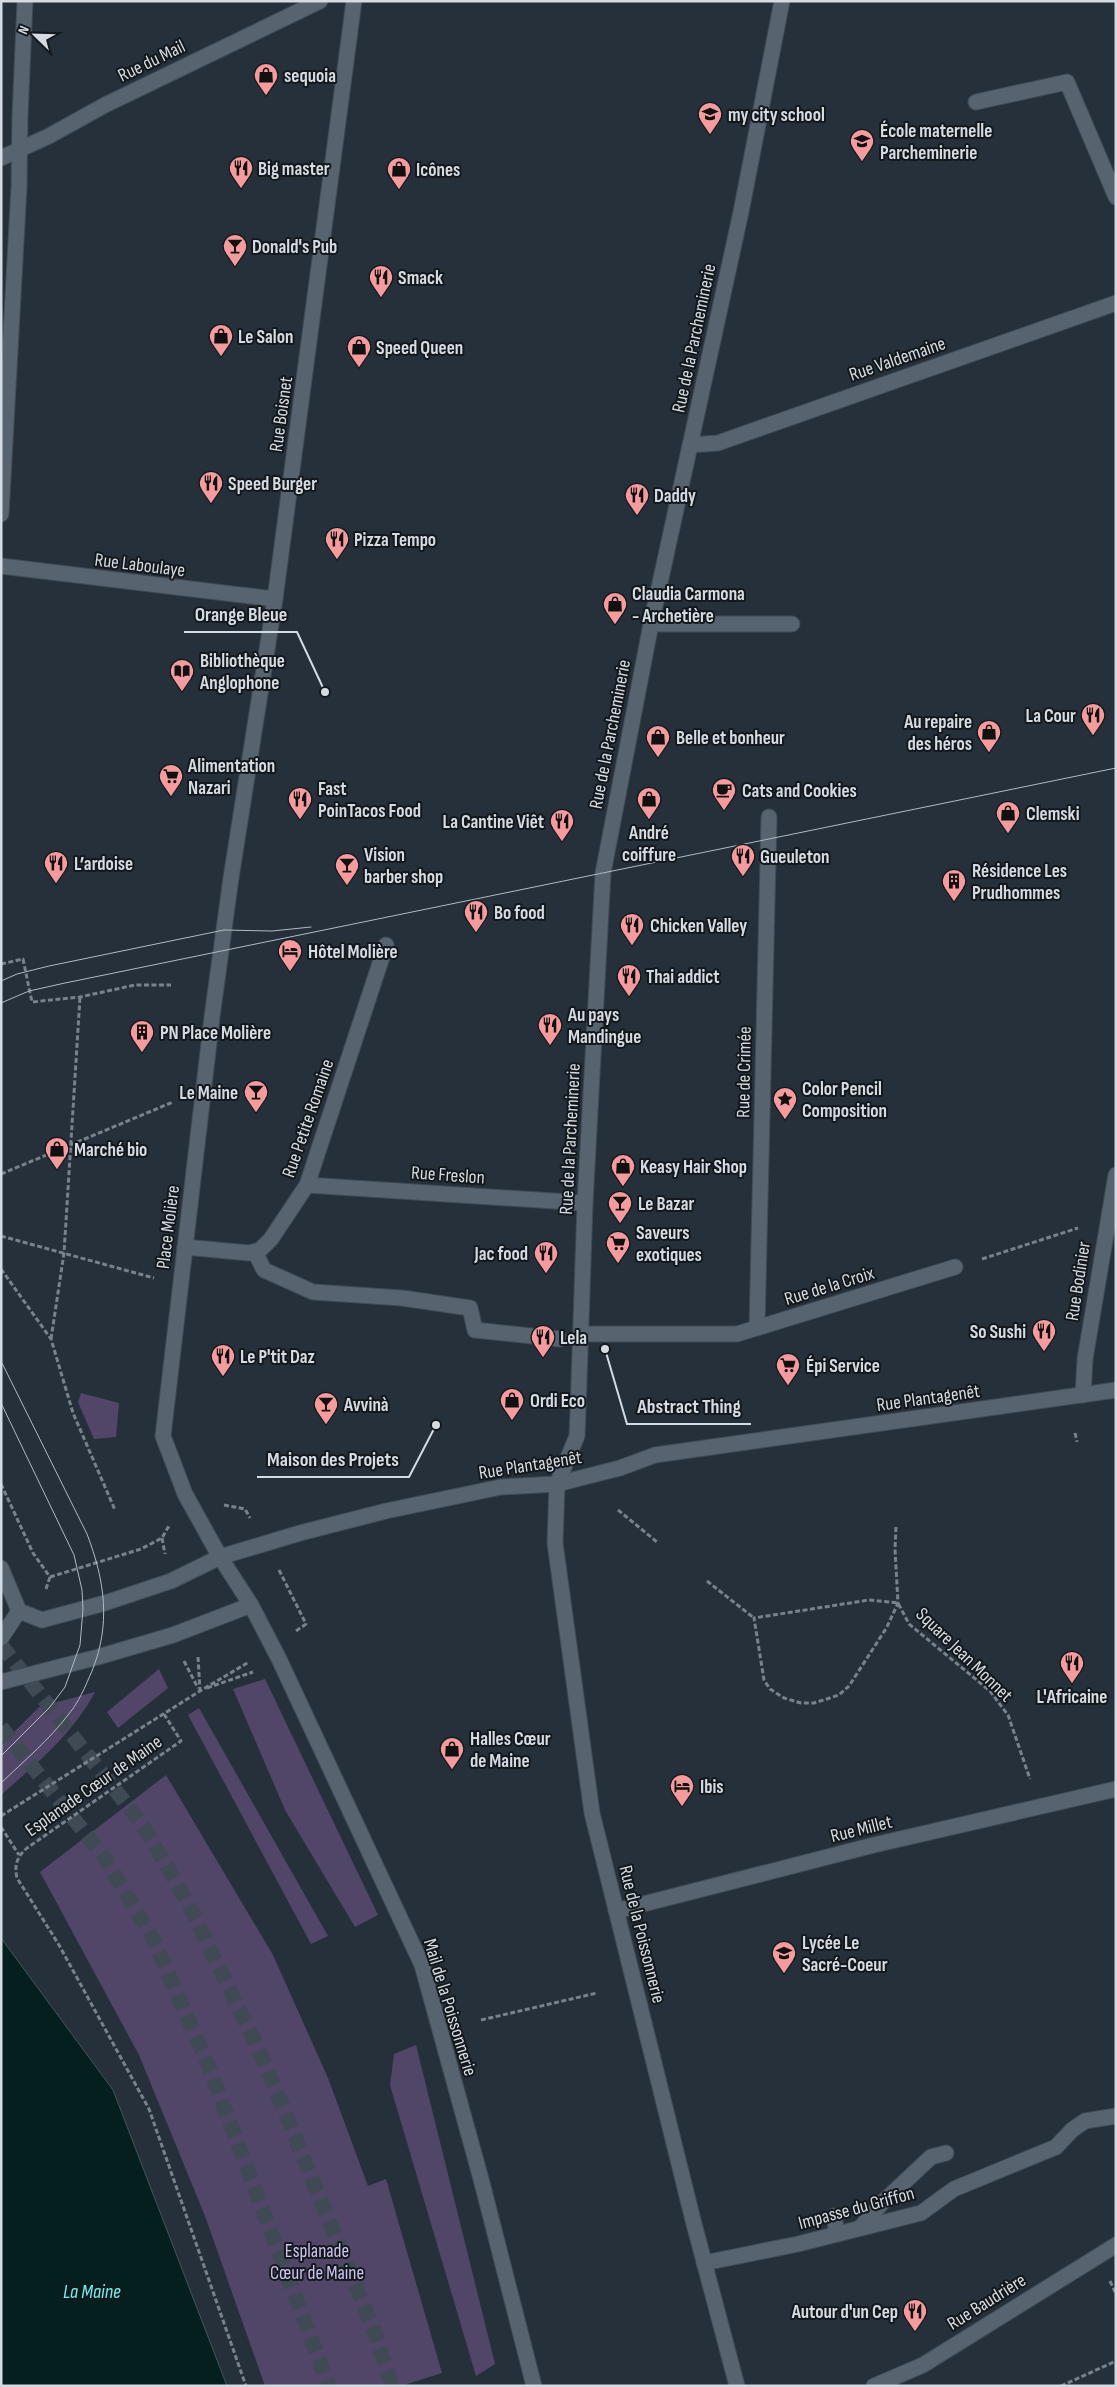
<svg xmlns="http://www.w3.org/2000/svg" width="1117" height="2387" viewBox="0 0 1117 2387" font-family="'Sofia Sans Condensed',sans-serif">
<rect width="100%" height="100%" fill="#25303b"/>
<g fill="#514668">
<path d="M81,1393L119,1403L116,1437L94,1439L78,1402Z"/>
<path d="M159,1669L168,1688L118,1728L107,1712Z"/>
<path d="M265,1679L378,1915L355,1927L285,1810L233,1689Z"/>
<path d="M95,1692C72,1735 37,1763 1,1795V1745L39,1707Z"/>
<path d="M199,1708L328,1936L311,1944L188,1715Z"/>
<path d="M166,1775L273,1955L328,2078L368,2186L386,2179L442,2373L401,2386H265L205,2216L139,2055L40,1872Z"/>
<path d="M416,2045L495,2364L476,2376L390,2085L394,2054Z"/>
</g>
<path fill="#041f1e" stroke="#425759" d="M1,1938L113,2090L227,2386H1Z"/>
<g fill="none" stroke-linecap="round" stroke-linejoin="round">
<g stroke="#3f4a54" stroke-width="15" stroke-dasharray="15 8" stroke-linecap="butt">
<path d="M1,1645L142,1824L187,1901L264,2061L375,2333L392,2386"/>
<path d="M1,1727L104,1857L153,1939L207,2062L329,2386"/>
</g>
<g stroke="#414b54" stroke-width="17">
<g id="lane">
<path d="M976,102L1067,82L1116,197"/>
<path d="M834,2216L837,2234"/>
<path d="M860,2228L882,2203L931,2157L946,2153"/>
</g>
</g>
<g stroke="#414b54" stroke-width="17">
<g id="street">
<path d="M354,1L275,599L231,878L212,1017L163,1436L185,1494L220,1557L251,1605L279,1659L422,1965L481,2179L534,2386"/>
<path d="M1,158L49,136L105,105L320,1"/>
<path d="M690,445L718,443L1116,303"/>
<path d="M1,514L19,187L20,116L25,1"/>
<path d="M1,566L275,599"/>
<path d="M651,624H792"/>
<path d="M307,1185L585,1203"/>
<path d="M185,1247L249,1253L260,1250L271,1239L307,1185L386,945"/>
<path d="M255,1252L264,1270L313,1292L402,1298L470,1308L475,1330L560,1339"/>
<path d="M757,1328L769,817"/>
<path d="M581,1334H737L955,1267"/>
<path d="M1083,1395L1085,1359L1116,1175"/>
<path d="M1,1568L19,1611L42,1620L105,1603L171,1581L220,1557L300,1533L386,1511L501,1487L557,1484L620,1468L655,1455L1116,1390"/>
<path d="M1,1638L19,1611"/>
<path d="M1,1682L98,1657L173,1635L251,1605"/>
<path d="M616,1911L874,1845L1116,1789"/>
<path d="M704,2263L798,2244L921,2213L954,2189L1056,2147L1072,2130L1085,2121L1116,2116"/>
<path d="M737,2386L693,2220L592,1813L555,1543L557,1484L577,1436L578,1411L585,1203L603,873L651,624L741,212L782,1"/>
<path d="M874,2386L923,2365L1116,2245"/>
</g>
</g>
<g stroke="#79828b" stroke-width="3" stroke-dasharray="5 2.5" stroke-linecap="butt">
<path d="M1,964L23,959L32,1002L80,997L135,985H171"/>
<path d="M1,1174L173,1102"/>
<path d="M1,1236L154,1278"/>
<path d="M982,1259L1078,1228"/>
<path d="M1,1269L51,1339L73,1413L115,1510"/>
<path d="M51,1339L64,1253L80,997"/>
<path d="M1075,1433L1077,1442"/>
<path d="M1,1484L33,1553L50,1577"/>
<path d="M224,1505L245,1509L250,1518"/>
<path d="M618,1510L657,1542"/>
<path d="M896,1527L895,1549L898,1603L887,1627L849,1686L839,1695L814,1703H801L784,1698L770,1689L764,1680L754,1618L869,1600L898,1603L909,1624L990,1691L1008,1715L1030,1779"/>
<path d="M162,1538L165,1554"/>
<path d="M279,1570L306,1624L296,1631"/>
<path d="M50,1577L141,1549L162,1538L170,1524"/>
<path d="M707,1581L754,1618"/>
<path d="M46,1589L50,1577"/>
<path d="M198,1657L200,1691"/>
<path d="M184,1661L198,1688"/>
<path d="M207,1688L253,1672"/>
<path d="M164,1714L181,1741L27,1848C17,1857 14,1865 17,1878L59,1945L149,2109L246,2386"/>
<path d="M1,1816L200,1691L249,1662"/>
<path d="M1,1827L19,1855"/>
<path d="M481,2020L597,1993"/>
<path d="M1110,2281L1116,2294"/>
<path d="M1061,2386L1116,2361"/>
</g>
<use href="#lane" stroke="#57636f" stroke-width="15"/>
<use href="#street" stroke="#57636f" stroke-width="15"/>
<g stroke="#b2bac2" stroke-width="1">
<path d="M1,981L17,974L49,966L224,930L272,931L311,927"/>
<path d="M1,1003L29,991L65,983L1116,768"/>
<path d="M1,1361L87,1534C105,1581 111,1624 92,1671C85,1687 79,1702 68,1715C49,1740 24,1761 1,1783"/>
<path d="M1,1403L74,1555L82,1590L83,1609L80,1645L65,1687L50,1707L1,1756"/>
</g>
</g>
<defs>
<g id="shop-pin" transform="scale(1.25)"><path d="M0 17L-7.5 6A9.5 9.5 0 1 1 7.5 6Z" fill="#f59b9e" stroke="#13181c"/><path d="M-5-2.5h2.3a2.7 3.5 0 0 1 5.4 0H5L5.5 6h-11ZM-1.5-2.5h3a1.5 2.3 0 0 0-3 0Z" fill="#111"/></g>
<g id="university-pin" transform="scale(1.25)"><path d="M0 17L-7.5 6A9.5 9.5 0 1 1 7.5 6Z" fill="#f59b9e" stroke="#13181c"/><path d="M0-5L7-2L0 1L-7-2ZM-4 1L0 2.5L4 1V4Q0 6-4 4Z" fill="#111"/></g>
<g id="school-pin" transform="scale(1.25)"><path d="M0 17L-7.5 6A9.5 9.5 0 1 1 7.5 6Z" fill="#f59b9e" stroke="#13181c"/><path d="M0-5L7-2L0 1L-7-2ZM-4 1L0 2.5L4 1V4Q0 6-4 4Z" fill="#111"/></g>
<g id="restaurant-pin" transform="scale(1.25)"><path d="M0 17L-7.5 6A9.5 9.5 0 1 1 7.5 6Z" fill="#f59b9e" stroke="#13181c"/><path d="M-5-6h1v4h1v-4h1v4h1v-4h1v5L-1.5 .5V6h-2V.5L-5-1ZM5-6V6H3V1.5H1.5Q1.5-4 5-6Z" fill="#111"/></g>
<g id="bar-pin" transform="scale(1.25)"><path d="M0 17L-7.5 6A9.5 9.5 0 1 1 7.5 6Z" fill="#f59b9e" stroke="#13181c"/><path d="M-6-5H6L.8 .8V4.5H3.5V6h-7V4.5H-.8V.8Z" fill="#111"/></g>
<g id="library-pin" transform="scale(1.25)"><path d="M0 17L-7.5 6A9.5 9.5 0 1 1 7.5 6Z" fill="#f59b9e" stroke="#13181c"/><path d="M-6-4Q-3-5.5-.7-3.5V5Q-3 3-6 4ZM6-4Q3-5.5 .7-3.5V5Q3 3 6 4Z" fill="#111"/></g>
<g id="supermarket-pin" transform="scale(1.25)"><path d="M0 17L-7.5 6A9.5 9.5 0 1 1 7.5 6Z" fill="#f59b9e" stroke="#13181c"/><path d="M-6-5.5h2.5l.6 2H6L4.5 2H-2.5L-4.4-4H-6ZM-1.5 3.2a1.3 1.3 0 1 0 .1 0ZM3 3.2a1.3 1.3 0 1 0 .1 0Z" fill="#111"/></g>
<g id="cafe-pin" transform="scale(1.25)"><path d="M0 17L-7.5 6A9.5 9.5 0 1 1 7.5 6Z" fill="#f59b9e" stroke="#13181c"/><path d="M-5.5-4.5H6V0H3Q3 3.5 0 3.5H-2.5Q-5.5 3.5-5.5 0ZM3-3.2v2h1.7v-2ZM-6 4.5H4V6H-6Z" fill="#111"/></g>
<g id="building-pin" transform="scale(1.25)"><path d="M0 17L-7.5 6A9.5 9.5 0 1 1 7.5 6Z" fill="#f59b9e" stroke="#13181c"/><path d="M-4-6H4V6H1V3H-1V6H-4ZM-2.5-4.3h1.7v1.8h-1.7ZM.8-4.3h1.7v1.8H.8ZM-2.5-1h1.7V.8h-1.7ZM.8-1h1.7V.8H.8Z" fill="#111"/></g>
<g id="hotel-pin" transform="scale(1.25)"><path d="M0 17L-7.5 6A9.5 9.5 0 1 1 7.5 6Z" fill="#f59b9e" stroke="#13181c"/><path d="M-6-4.5h1.5V1H6V5H4.5V3h-9V5H-6ZM-4 0a1.8 1.8 0 1 1 3.6 0ZM.5 0V-2.5h3Q6-2.5 6 0Z" fill="#111"/></g>
<g id="sight-pin" transform="scale(1.25)"><path d="M0 17L-7.5 6A9.5 9.5 0 1 1 7.5 6Z" fill="#f59b9e" stroke="#13181c"/><path d="M0-6L1.8-2.2L6-1.7L2.9 1.2L3.7 5.4L0 3.3L-3.7 5.4L-2.9 1.2L-6-1.7L-1.8-2.2Z" fill="#111"/></g>
</defs>
<g fill-rule="evenodd">
<use href="#shop-pin" x="266" y="75"/>
<use href="#university-pin" x="710" y="114"/>
<use href="#school-pin" x="862" y="141"/>
<use href="#restaurant-pin" x="241" y="168"/>
<use href="#shop-pin" x="399" y="169"/>
<use href="#bar-pin" x="235" y="246"/>
<use href="#restaurant-pin" x="381" y="277"/>
<use href="#shop-pin" x="221" y="336"/>
<use href="#shop-pin" x="359" y="347"/>
<use href="#restaurant-pin" x="211" y="483"/>
<use href="#restaurant-pin" x="637" y="495"/>
<use href="#restaurant-pin" x="337" y="539"/>
<use href="#shop-pin" x="615" y="604"/>
<use href="#library-pin" x="182" y="671"/>
<use href="#restaurant-pin" x="1093" y="715"/>
<use href="#shop-pin" x="989" y="732"/>
<use href="#shop-pin" x="658" y="737"/>
<use href="#supermarket-pin" x="171" y="776"/>
<use href="#cafe-pin" x="724" y="790"/>
<use href="#restaurant-pin" x="300" y="799"/>
<use href="#shop-pin" x="649" y="799"/>
<use href="#shop-pin" x="1008" y="813"/>
<use href="#restaurant-pin" x="562" y="821"/>
<use href="#restaurant-pin" x="743" y="856"/>
<use href="#restaurant-pin" x="56" y="863"/>
<use href="#bar-pin" x="347" y="865"/>
<use href="#building-pin" x="954" y="881"/>
<use href="#restaurant-pin" x="476" y="912"/>
<use href="#restaurant-pin" x="632" y="925"/>
<use href="#hotel-pin" x="290" y="951"/>
<use href="#restaurant-pin" x="629" y="976"/>
<use href="#restaurant-pin" x="550" y="1025"/>
<use href="#building-pin" x="142" y="1032"/>
<use href="#bar-pin" x="256" y="1092"/>
<use href="#sight-pin" x="785" y="1099"/>
<use href="#shop-pin" x="57" y="1149"/>
<use href="#shop-pin" x="623" y="1166"/>
<use href="#bar-pin" x="620" y="1203"/>
<use href="#supermarket-pin" x="618" y="1243"/>
<use href="#restaurant-pin" x="546" y="1253"/>
<use href="#restaurant-pin" x="1044" y="1331"/>
<use href="#restaurant-pin" x="543" y="1337"/>
<use href="#restaurant-pin" x="223" y="1356"/>
<use href="#supermarket-pin" x="788" y="1365"/>
<use href="#shop-pin" x="512" y="1400"/>
<use href="#bar-pin" x="326" y="1404"/>
<use href="#restaurant-pin" x="1072" y="1663"/>
<use href="#shop-pin" x="452" y="1749"/>
<use href="#hotel-pin" x="682" y="1786"/>
<use href="#school-pin" x="784" y="1953"/>
<use href="#restaurant-pin" x="915" y="2311"/>
</g>
<g text-anchor="middle" stroke-width="4" stroke-linejoin="round" paint-order="stroke">
<g font-size="19" fill="#d4dbe2" stroke="#13181c">
<text transform="translate(151 60) rotate(-26)" y="7">Rue du Mail</text>
<text transform="translate(693 338) rotate(-78)" y="7">Rue de la Parcheminerie</text>
<text transform="translate(897 358) rotate(-19)" y="7">Rue Valdemaine</text>
<text transform="translate(280 414) rotate(-82)" y="7">Rue Boisnet</text>
<text transform="translate(140 564) rotate(7)" y="7">Rue Laboulaye</text>
<text transform="translate(609 734) rotate(-79)" y="7">Rue de la Parcheminerie</text>
<text transform="translate(743 1072) rotate(-89)" y="7">Rue de Crimée</text>
<text transform="translate(307 1118) rotate(-71)" y="7">Rue Petite Romaine</text>
<text transform="translate(569 1139) rotate(-87)" y="7">Rue de la Parcheminerie</text>
<text transform="translate(448 1174) rotate(4)" y="7">Rue Freslon</text>
<text transform="translate(167 1227) rotate(-83)" y="7">Place Molière</text>
<text transform="translate(1077 1281) rotate(-81)" y="7">Rue Bodinier</text>
<text transform="translate(829 1285) rotate(-17)" y="7">Rue de la Croix</text>
<text transform="translate(928 1397) rotate(-8)" y="7">Rue Plantagenêt</text>
<text transform="translate(530 1464) rotate(-9)" y="7">Rue Plantagenêt</text>
<text transform="translate(965 1654) rotate(44)" y="7">Square Jean Monnet</text>
<text transform="translate(93 1785) rotate(-35)" y="7">Esplanade Cœur de Maine</text>
<text transform="translate(861 1828) rotate(-14)" y="7">Rue Millet</text>
<text transform="translate(643 1934) rotate(76)" y="7">Rue de la Poissonnerie</text>
<text transform="translate(451 2007) rotate(73)" y="7">Mail de la Poissonnerie</text>
<text transform="translate(856 2207) rotate(-15)" y="7">Impasse du Griffon</text>
<text transform="translate(986 2301) rotate(-32)" y="7">Rue Baudrière</text>
</g>
<g font-size="19" font-weight="bold" fill="#d4dbe2" stroke="#13181c" text-anchor="start">
<text x="284" y="82">sequoia</text>
<text x="728" y="121">my city school</text>
<text x="880" y="137">École maternelle<tspan x="880" dy="22">Parcheminerie</tspan></text>
<text x="258" y="175">Big master</text>
<text x="416" y="176">Icônes</text>
<text x="252" y="253">Donald's Pub</text>
<text x="398" y="284">Smack</text>
<text x="238" y="343">Le Salon</text>
<text x="376" y="354">Speed Queen</text>
<text x="228" y="490">Speed Burger</text>
<text x="654" y="502">Daddy</text>
<text x="354" y="546">Pizza Tempo</text>
<text x="632" y="600">Claudia Carmona<tspan x="632" dy="22">- Archetière</tspan></text>
<text x="200" y="667">Bibliothèque<tspan x="200" dy="22">Anglophone</tspan></text>
<text x="1076" y="722" text-anchor="end">La Cour</text>
<text x="972" y="728" text-anchor="end">Au repaire<tspan x="972" dy="22">des héros</tspan></text>
<text x="676" y="744">Belle et bonheur</text>
<text x="188" y="772">Alimentation<tspan x="188" dy="22">Nazari</tspan></text>
<text x="318" y="795">Fast<tspan x="318" dy="22">PoinTacos Food</tspan></text>
<text x="742" y="797">Cats and Cookies</text>
<text x="1026" y="820">Clemski</text>
<text x="544" y="828" text-anchor="end">La Cantine Viêt</text>
<text x="649" y="839" text-anchor="middle">André<tspan x="649" dy="22">coiffure</tspan></text>
<text x="364" y="861">Vision<tspan x="364" dy="22">barber shop</tspan></text>
<text x="760" y="863">Gueuleton</text>
<text x="74" y="870">L’ardoise</text>
<text x="972" y="877">Résidence Les<tspan x="972" dy="22">Prudhommes</tspan></text>
<text x="494" y="919">Bo food</text>
<text x="650" y="932">Chicken Valley</text>
<text x="308" y="958">Hôtel Molière</text>
<text x="646" y="983">Thai addict</text>
<text x="568" y="1021">Au pays<tspan x="568" dy="22">Mandingue</tspan></text>
<text x="160" y="1039">PN Place Molière</text>
<text x="802" y="1095">Color Pencil<tspan x="802" dy="22">Composition</tspan></text>
<text x="238" y="1099" text-anchor="end">Le Maine</text>
<text x="74" y="1156">Marché bio</text>
<text x="640" y="1173">Keasy Hair Shop</text>
<text x="638" y="1210">Le Bazar</text>
<text x="636" y="1239">Saveurs<tspan x="636" dy="22">exotiques</tspan></text>
<text x="528" y="1260" text-anchor="end">Jac food</text>
<text x="1026" y="1338" text-anchor="end">So Sushi</text>
<text x="560" y="1344">Lela</text>
<text x="240" y="1363">Le P'tit Daz</text>
<text x="806" y="1372">Épi Service</text>
<text x="530" y="1407">Ordi Eco</text>
<text x="344" y="1411">Avvinà</text>
<text x="1072" y="1703" text-anchor="middle">L'Africaine</text>
<text x="470" y="1745">Halles Cœur<tspan x="470" dy="22">de Maine</tspan></text>
<text x="700" y="1793">Ibis</text>
<text x="802" y="1949">Lycée Le<tspan x="802" dy="22">Sacré-Coeur</tspan></text>
<text x="898" y="2318" text-anchor="end">Autour d'un Cep</text>
</g>
<g font-size="19" fill="#d1c3f3" stroke="#13181c">
<text x="317" y="2257">Esplanade<tspan x="317" dy="22">Cœur de Maine</tspan></text>
</g>
<g font-size="20" font-style="italic" fill="#72efed" stroke="#13181c">
<text x="92" y="2298">La Maine</text>
</g>
</g>
<path fill="none" stroke="#d4dbe2" stroke-width="2" d="M325 692L297 632H184M605 1349L627 1424H751M436 1425L409 1477H257"/>
<g fill="#d4dbe2" stroke="#13181c" stroke-width="2">
<circle cx="325" cy="692" r="5"/>
<circle cx="605" cy="1349" r="5"/>
<circle cx="436" cy="1425" r="5"/>
</g>
<g font-size="20" text-anchor="middle" font-weight="bold" fill="#d4dbe2" stroke="#13181c" stroke-width="4" stroke-linejoin="round" paint-order="stroke">
<text x="241" y="621">Orange Bleue</text>
<text x="689" y="1413">Abstract Thing</text>
<text x="333" y="1466">Maison des Projets</text>
</g>
<rect width="1117" height="2387" fill="none" stroke="#d4dbe2" stroke-width="5"/>
<g transform="translate(35 35) rotate(293)" stroke="#13181c" stroke-width="4" paint-order="stroke">
<path d="M0-4L9 19L0 12L-9 19Z" fill="#d4dbe2"/>
<text y="-8" font-size="14" font-weight="bold" text-anchor="middle" fill="#d4dbe2">N</text>
</g>
</svg>
